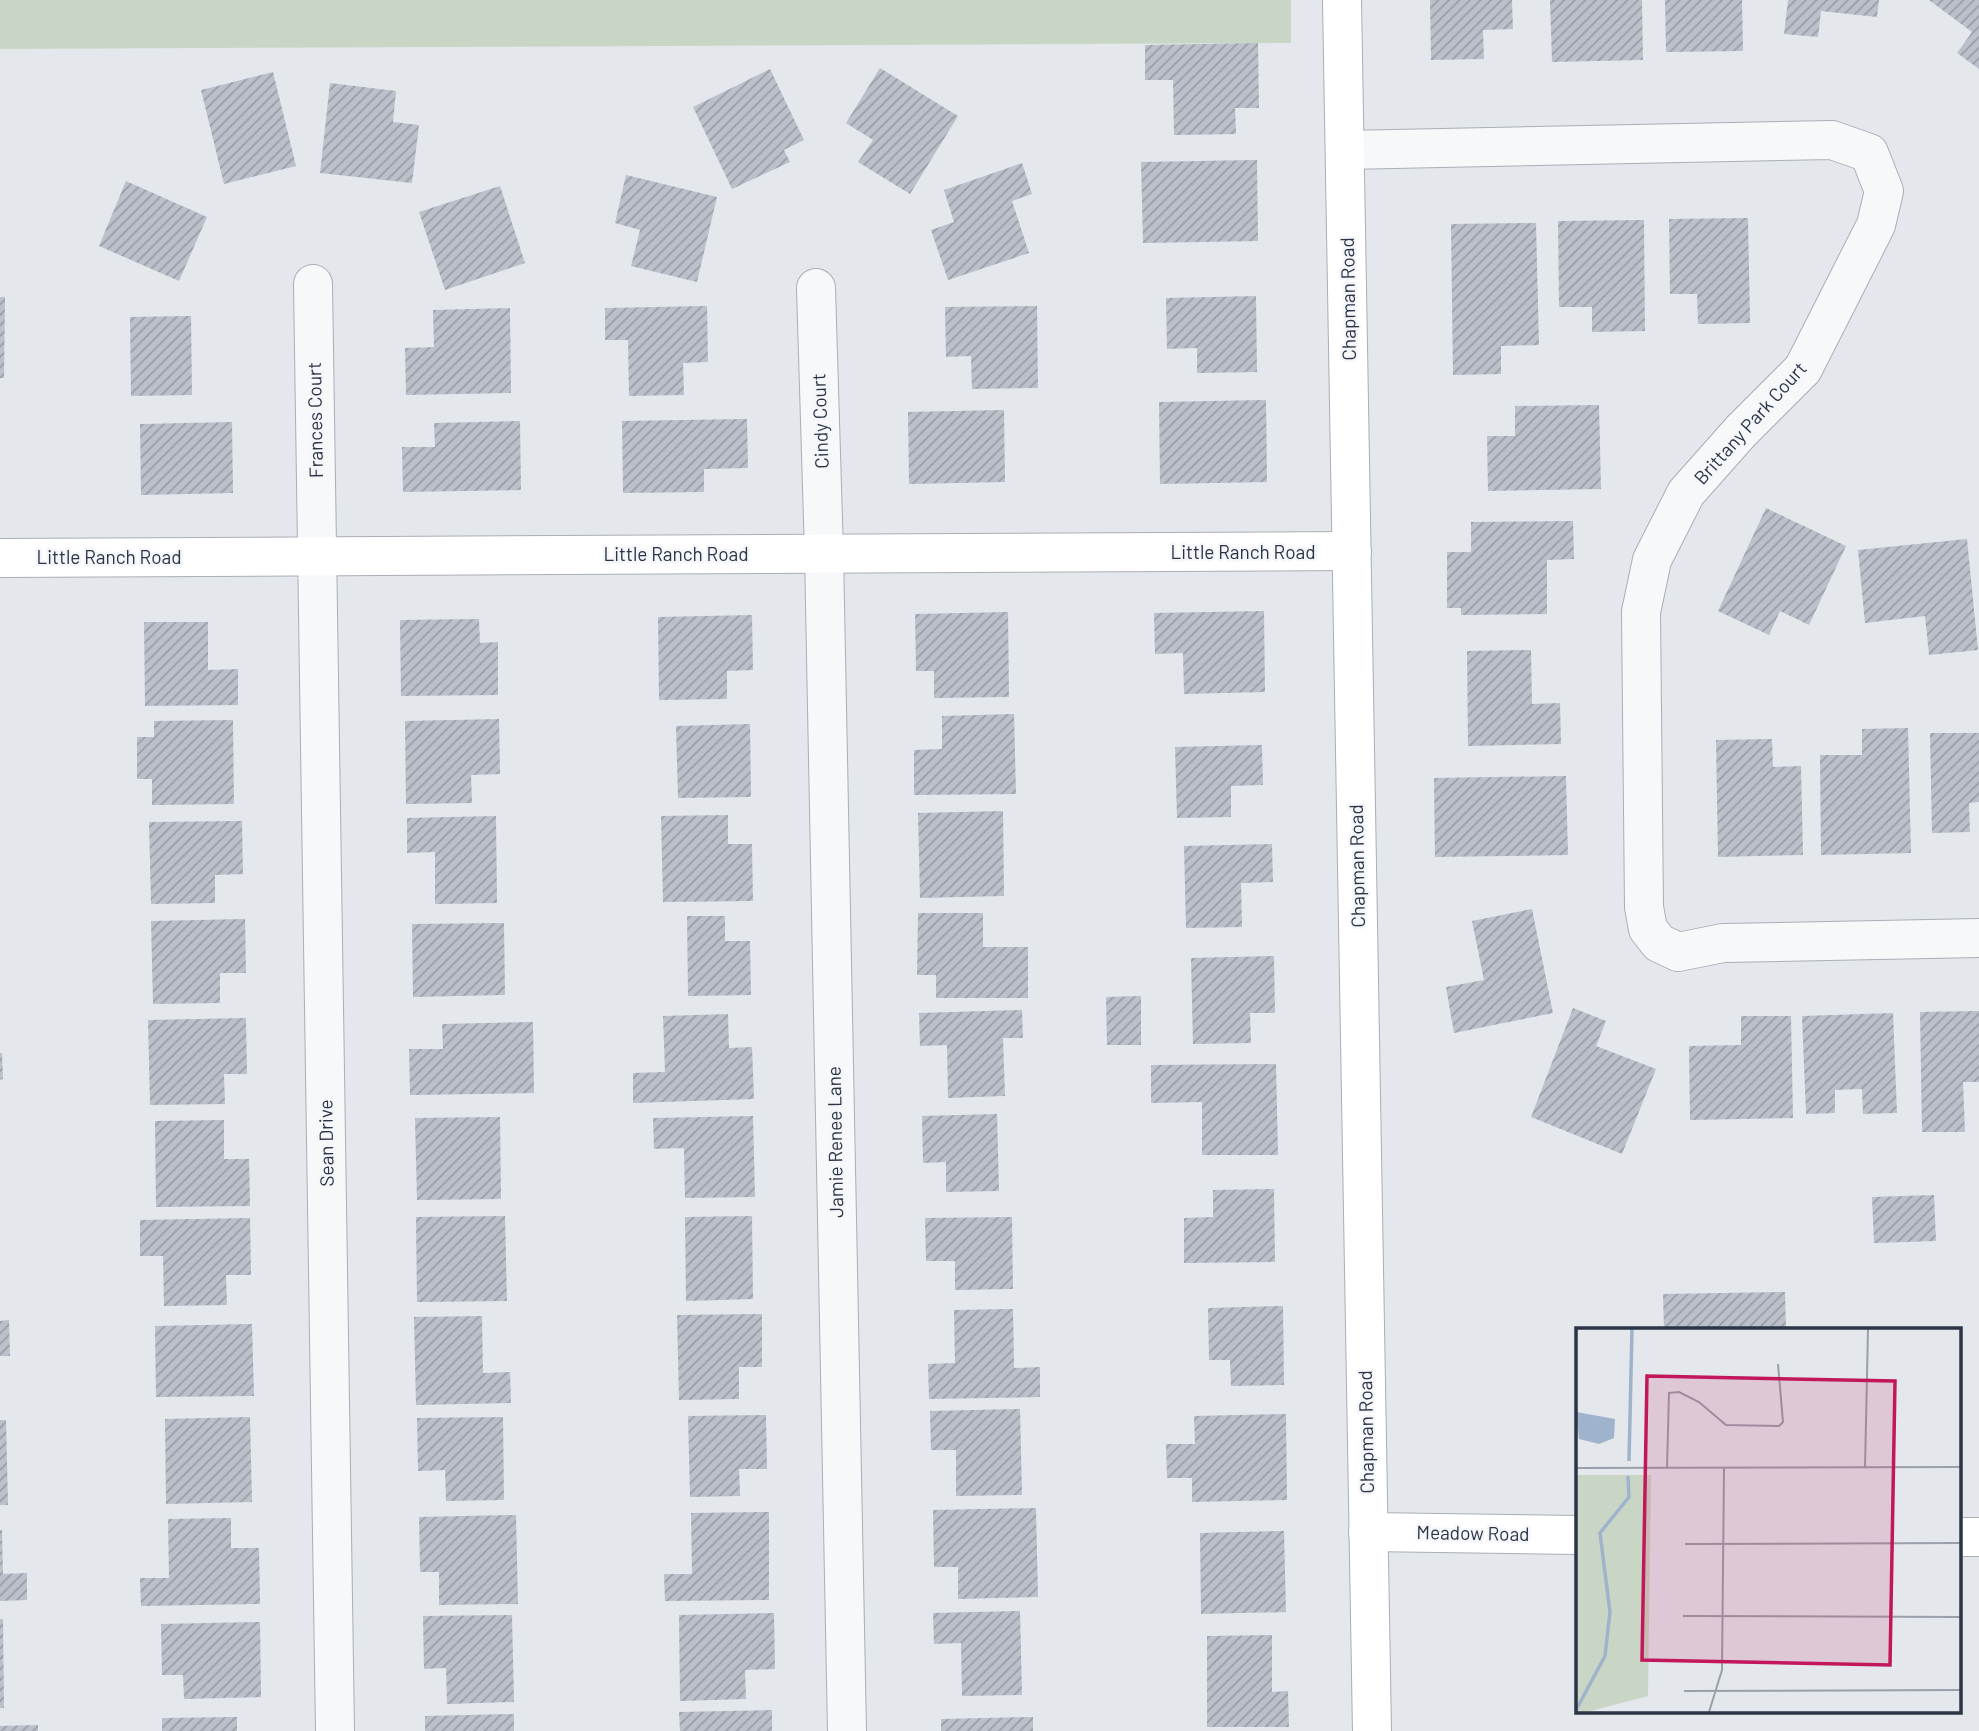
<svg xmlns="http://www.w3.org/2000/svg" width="1979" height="1731" viewBox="0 0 1979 1731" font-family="Barlow,sans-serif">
<defs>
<pattern id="building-hatch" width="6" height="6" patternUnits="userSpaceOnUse" patternTransform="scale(1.75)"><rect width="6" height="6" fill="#bbc0ca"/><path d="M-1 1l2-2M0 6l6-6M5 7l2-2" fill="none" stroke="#989da6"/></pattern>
</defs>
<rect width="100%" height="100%" fill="#e4e7ec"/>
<path fill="#c9d6c5" d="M0,0H1291V43L0,49Z"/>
<g fill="url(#building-hatch)">
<path d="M1430,0H1512L1513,29L1483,30L1484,59L1431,60Z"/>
<path d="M1550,0H1642L1643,60L1552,62Z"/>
<path d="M1665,0H1742L1743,51L1666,52Z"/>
<path d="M1788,0H1879L1877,17L1821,11L1818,37L1784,34Z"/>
<path d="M1929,0H1979V69L1957,53L1972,32Z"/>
<path d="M1258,43L1259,108H1235L1236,134L1174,135L1173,80H1145V45Z"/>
<path d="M880,68L958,116L910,194L858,162L873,140L846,123Z"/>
<path d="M770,69L804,140L784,150L790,162L732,189L693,107Z"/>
<path d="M273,72L296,166L224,184L201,90Z"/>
<path d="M330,83L396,91L393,122L419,125L412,183L320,173Z"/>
<path d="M1257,160L1258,241L1143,243L1141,162Z"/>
<path d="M1022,163L1032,194L1012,201L1029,253L948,280L931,230L954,222L944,190Z"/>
<path d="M626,175L717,197L697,282L631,266L640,230L615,223Z"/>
<path d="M126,181L207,217L179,281L99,246Z"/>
<path d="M500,186L525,263L445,290L419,212Z"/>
<path d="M1748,218L1750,323L1698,324L1697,294H1670L1669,219Z"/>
<path d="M1644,220L1645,331L1592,332V307H1559L1558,221Z"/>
<path d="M1536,223L1539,345L1501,346V374L1453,375L1451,224Z"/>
<path d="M1256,296L1257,372L1197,373V348L1167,349L1166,298Z"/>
<path d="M0,297H5L4,378H0Z"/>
<path d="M707,306L708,362L683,363L684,395L629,396L628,340H605V308Z"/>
<path d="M1037,306L1038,388L972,389L971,356L946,357L945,307Z"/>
<path d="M510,308L511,393L406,395L405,348L434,347L433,310Z"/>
<path d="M191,316L192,395L131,396L130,317Z"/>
<path d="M1266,400L1267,482L1160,484L1159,402Z"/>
<path d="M1599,405L1601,489L1488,491L1487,436H1515V406Z"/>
<path d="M1004,410L1005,482L909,484L908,412Z"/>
<path d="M747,419L748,468L704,469V492L623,493L622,421Z"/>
<path d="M520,421L521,490L403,492L402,447H435L434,423Z"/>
<path d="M232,422L233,493L141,495L140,424Z"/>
<path d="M1766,508L1846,546L1809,625L1780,611L1769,635L1718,611Z"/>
<path d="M1573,521L1574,559L1547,560V614L1461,615V608H1447V552H1471V522Z"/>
<path d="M1967,539L1978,650L1929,655L1925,616L1865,623L1858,550Z"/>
<path d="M1264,611L1265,692L1184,694L1183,653L1155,654L1154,613Z"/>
<path d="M1008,612L1009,697L934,698V671H916L915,614Z"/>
<path d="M752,615L753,670L727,671V699L659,700L658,617Z"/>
<path d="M479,619L480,643L498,642V695L401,696L400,620Z"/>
<path d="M144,622H208V670L238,669V705L145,706Z"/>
<path d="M1531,650L1532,704L1560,703L1561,744L1468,746L1467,651Z"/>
<path d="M1014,714L1016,794L914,795V750L942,749V716Z"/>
<path d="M499,719L500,774L471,775L472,803L406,804L405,721Z"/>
<path d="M233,720L234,804L152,805V779H137V737H154V721Z"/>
<path d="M750,724L751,797L678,798L676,726Z"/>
<path d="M1908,728L1911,853L1821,855L1820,755H1862V729Z"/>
<path d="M1930,733H1979V802L1969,803L1970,832L1932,833Z"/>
<path d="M1772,739L1773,767L1801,766L1803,855L1718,857L1716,740Z"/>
<path d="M1262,745L1263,785L1231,786V817L1177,818L1175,747Z"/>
<path d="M1566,776L1568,855L1435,857L1434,778Z"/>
<path d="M1003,811L1004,896L920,898L918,813Z"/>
<path d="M728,815V844H752L753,901L663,902L661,816Z"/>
<path d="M496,816L497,903L435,904V852L407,853V818Z"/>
<path d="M242,821L243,874L215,875V903L151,904L149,822Z"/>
<path d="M1272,844L1273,882L1241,883L1242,927L1186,928L1184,846Z"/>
<path d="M1532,909L1553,1013L1454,1033L1446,987L1484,980L1472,921Z"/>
<path d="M918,913H983V947H1028V998H936V975H917Z"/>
<path d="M687,916H725V941H750L751,995L688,996Z"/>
<path d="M245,919L246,973H220V1003L153,1004L151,921Z"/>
<path d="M504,923L505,995L413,997L412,924Z"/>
<path d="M1274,956L1275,1013H1250L1251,1043L1193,1044L1191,958Z"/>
<path d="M1141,996V1045H1107L1106,997Z"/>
<path d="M1573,1008L1606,1021L1596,1046L1656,1069L1622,1154L1531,1117Z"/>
<path d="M1022,1010L1023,1038H1003L1005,1096L948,1098L947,1045L920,1046L919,1013Z"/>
<path d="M1979,1011V1082H1963L1965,1132H1922L1920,1012Z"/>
<path d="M1893,1013L1897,1113L1863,1114L1862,1089L1835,1090V1113L1806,1114L1802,1016Z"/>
<path d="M728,1014L729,1048L752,1047L754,1099L633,1103V1073L665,1072L663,1016Z"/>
<path d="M1741,1016H1791L1793,1118L1690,1120L1689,1046L1741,1045Z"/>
<path d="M246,1018L247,1074H224L225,1104L150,1105L148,1020Z"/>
<path d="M533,1022L534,1093L410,1095L409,1049H443L442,1024Z"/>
<path d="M0,1053H2L3,1079L0,1080Z"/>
<path d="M1276,1064L1278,1155H1202V1102L1151,1103V1065Z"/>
<path d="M997,1114L999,1191L946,1192V1162L923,1163L922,1116Z"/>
<path d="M753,1116L755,1197L685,1198L684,1148L654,1149L653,1118Z"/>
<path d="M500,1117L501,1199L417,1200L415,1118Z"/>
<path d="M224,1120V1159H249L250,1206L156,1207L155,1121Z"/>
<path d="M1274,1189L1275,1262L1184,1263V1218L1213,1217V1190Z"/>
<path d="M1934,1195L1936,1241L1874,1243L1872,1197Z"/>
<path d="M505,1216L507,1301L417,1302L416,1217Z"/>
<path d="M752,1216L753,1299L686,1301L685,1217Z"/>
<path d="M1012,1217L1013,1289L955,1290V1261H926L925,1218Z"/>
<path d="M250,1218L251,1275H226L227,1305L164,1306L163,1256H140V1220Z"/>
<path d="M1785,1292L1786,1330H1664L1663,1294Z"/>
<path d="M1283,1306L1284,1385L1231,1386L1230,1360H1209L1208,1308Z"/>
<path d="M1013,1309L1014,1368L1040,1367V1397L929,1399L928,1364L955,1363L954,1310Z"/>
<path d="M762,1314V1367H739V1399L679,1400L677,1315Z"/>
<path d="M482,1316L483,1373L510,1372L511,1403L416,1405L414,1317Z"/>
<path d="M9,1320L10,1356H0V1321Z"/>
<path d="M252,1324L254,1396L156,1397L155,1326Z"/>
<path d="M1020,1409L1022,1495L956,1496V1450H931L930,1411Z"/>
<path d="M1286,1414L1287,1500L1192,1502V1478H1167L1166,1444H1195L1194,1416Z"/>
<path d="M766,1415L767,1469H739L740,1496L690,1497L688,1416Z"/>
<path d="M250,1417L252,1502L166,1504L165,1419Z"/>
<path d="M503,1417L504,1500L446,1501L445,1470L418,1471L417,1418Z"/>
<path d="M0,1420H6L8,1505H0Z"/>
<path d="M1036,1508L1038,1597L958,1599V1567H934L933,1510Z"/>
<path d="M769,1512V1600L665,1601L664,1574H692L691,1513Z"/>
<path d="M516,1515L518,1604L439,1605V1572H420L419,1517Z"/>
<path d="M231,1518V1548H259L260,1604L141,1606L140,1578H169L168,1519Z"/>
<path d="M0,1530H2L3,1574L27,1573V1600L0,1601Z"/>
<path d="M1284,1531L1286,1612L1201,1614L1200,1533Z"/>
<path d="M1020,1611L1022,1695L962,1696L961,1643L934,1644L933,1613Z"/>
<path d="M774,1613L775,1669L745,1670L746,1699L680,1701L679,1615Z"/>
<path d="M512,1615L514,1702L447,1704L446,1668L424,1669L423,1616Z"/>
<path d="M0,1619H3L4,1708H0Z"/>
<path d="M260,1622L261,1697L184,1699L183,1675H162L161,1624Z"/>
<path d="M1272,1635V1692L1288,1691L1289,1727H1207V1636Z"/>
<path d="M772,1710V1731H680L679,1712Z"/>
<path d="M514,1714V1731H425V1716Z"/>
<path d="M237,1717V1731H162V1718Z"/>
<path d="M1033,1717V1731H941V1719Z"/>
<path d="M38,1725V1731H0V1726Z"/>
</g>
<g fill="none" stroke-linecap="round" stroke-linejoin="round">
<g stroke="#a9aeb7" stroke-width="40">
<g id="street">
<path d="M1345,150L1832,140L1869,153L1884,191L1876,225L1803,369L1741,431L1686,493L1652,560L1641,612L1644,907L1648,929L1659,943L1678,952L1723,943L1979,938"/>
<path d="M313,284L335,1731"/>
<path d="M816,288L824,553L847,1731"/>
</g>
</g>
<g stroke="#a9aeb7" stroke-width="40">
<g id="secondary">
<path d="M1342,0L1372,1731"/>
<path d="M0,558L1352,551"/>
<path d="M1368,1532L1578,1535"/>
<path d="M1960,1537H1979"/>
</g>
</g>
<use href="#street" stroke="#f7f8fa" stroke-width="38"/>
<use href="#secondary" stroke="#fff" stroke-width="38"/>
</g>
<g text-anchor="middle" stroke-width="5" stroke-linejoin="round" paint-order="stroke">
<g font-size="19" fill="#2b3445" stroke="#f4f6f9">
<text transform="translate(1348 299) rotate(-91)" y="7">Chapman Road</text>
<text transform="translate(315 420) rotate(-91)" y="7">Frances Court</text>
<text transform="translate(820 421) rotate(-92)" y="7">Cindy Court</text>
<text transform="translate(1750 423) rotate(-48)" y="7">Brittany Park Court</text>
<text x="1243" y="559">Little Ranch Road</text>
<text x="676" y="561">Little Ranch Road</text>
<text x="109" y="564">Little Ranch Road</text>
<text transform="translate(1357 866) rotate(-91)" y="7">Chapman Road</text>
<text transform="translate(835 1142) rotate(-91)" y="7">Jamie Renee Lane</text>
<text transform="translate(326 1143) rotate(-91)" y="7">Sean Drive</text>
<text transform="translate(1366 1432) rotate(-91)" y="7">Chapman Road</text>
<text transform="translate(1473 1533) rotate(1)" y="7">Meadow Road</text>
</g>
</g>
<g transform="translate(1576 1328)">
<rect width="385" height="385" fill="#e4e7ec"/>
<path d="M0,147H75L72,368L11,384H0Z" fill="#c9d6c5"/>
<path d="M0,84L39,91L38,110L23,116L3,111Z" fill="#9fb4cc"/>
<path fill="none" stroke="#9fb4cc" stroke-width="3.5" d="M53,133L56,1M0,382L29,328L34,284L24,205L53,169L52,148"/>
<path fill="none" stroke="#9a9fa9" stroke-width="2" d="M0,140L385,139M91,140L93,65L103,64L123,74L150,97L203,98L207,94L202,36M289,140L292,1M109,216L385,215M107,288L385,289M108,363L385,362M133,384L146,342L148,140"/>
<path fill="#c2185b" fill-opacity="0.15" stroke="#c2185b" stroke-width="3.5" d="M71,48L319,53L314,337L66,332Z"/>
<rect width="385" height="385" fill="none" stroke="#2b3445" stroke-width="3.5"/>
</g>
</svg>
